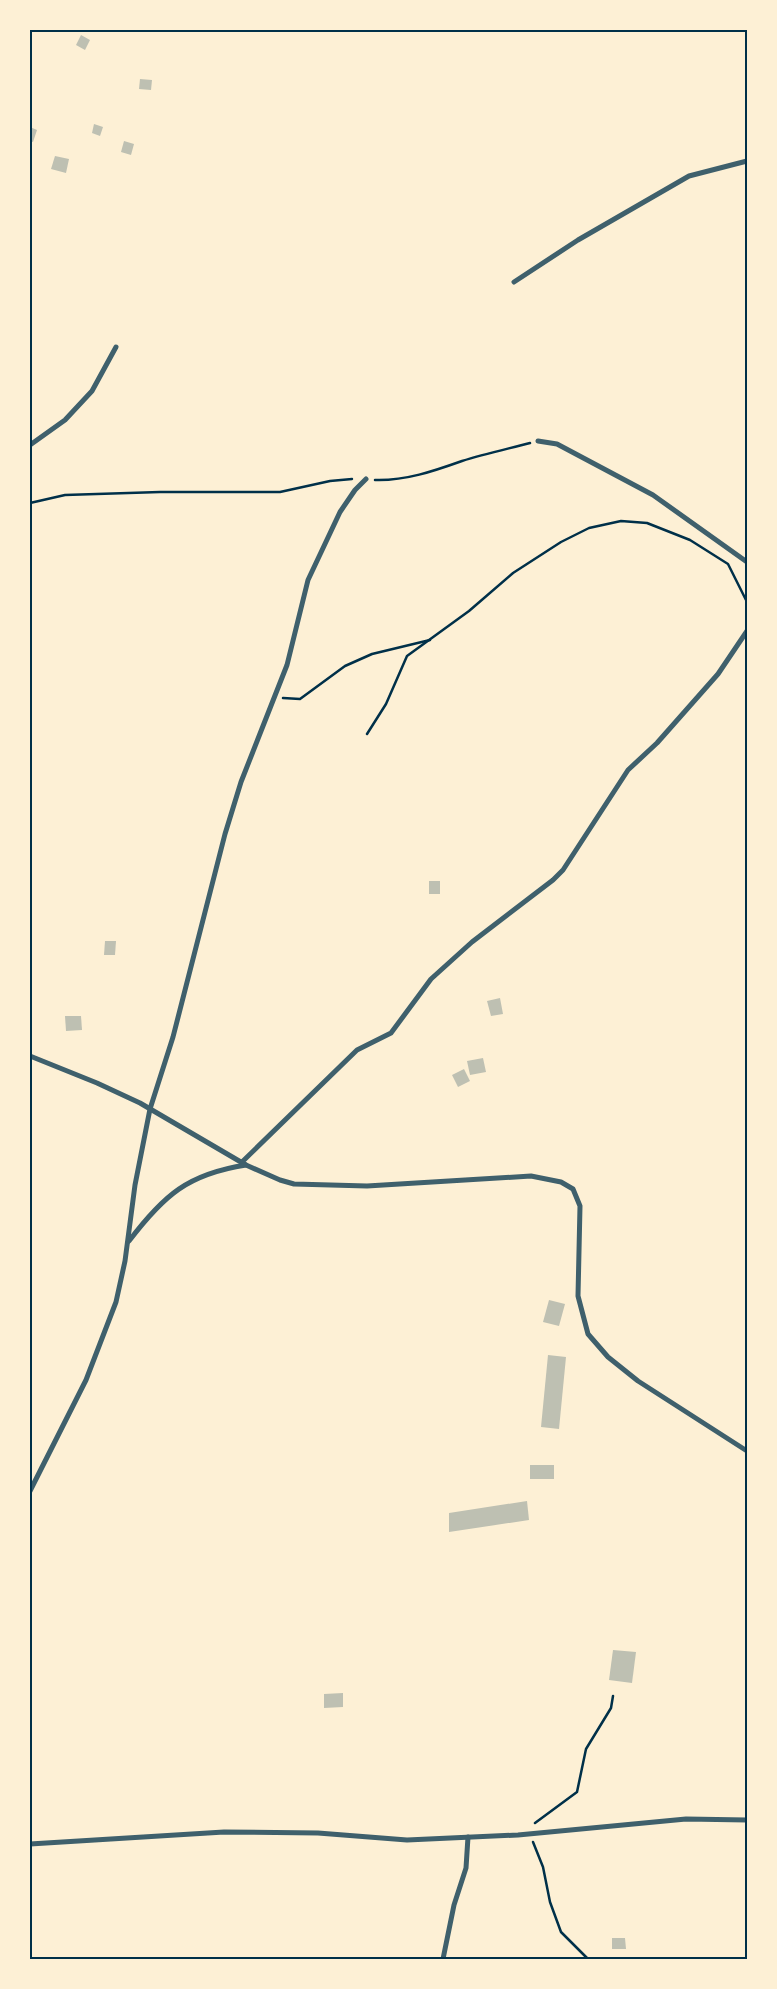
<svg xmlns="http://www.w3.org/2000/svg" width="777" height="1989" viewBox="0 0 777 1989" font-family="Mulish,sans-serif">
<rect width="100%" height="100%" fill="#fdf0d5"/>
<g fill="#bec0b2">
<path d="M81,35L90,40L85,50L76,45Z"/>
<path d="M140,79L152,80L151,90L139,89Z"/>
<path d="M94,124L103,127L100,136L92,133Z"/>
<path d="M30,127L37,130L33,142L30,141Z"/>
<path d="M124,141L134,144L131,155L121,152Z"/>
<path d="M55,156L69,159L66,173L51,169Z"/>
<rect x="429" y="881" width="11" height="13"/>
<path d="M105,941H116L115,955H104Z"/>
<path d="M500,998L503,1014L491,1016L487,1001Z"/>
<path d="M65,1016H81L82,1030L66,1031Z"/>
<path d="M483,1058L486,1072L470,1075L467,1061Z"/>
<path d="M464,1069L470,1081L458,1087L452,1075Z"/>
<path d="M549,1300L565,1304L559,1326L543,1322Z"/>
<path d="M548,1355L566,1357L559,1429L541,1427Z"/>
<rect x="530" y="1465" width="24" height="14"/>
<path d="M527,1501L529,1520L449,1532V1513Z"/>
<path d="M613,1650L636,1652L632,1683L609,1680Z"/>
<path d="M343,1693V1707L324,1708V1694Z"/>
<path d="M612,1938H625L626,1949H612Z"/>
</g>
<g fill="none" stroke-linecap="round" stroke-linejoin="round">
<g stroke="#003049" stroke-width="2.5">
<path d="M375,480C405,481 434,471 462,461C484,454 507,449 530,443"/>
<path d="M30,503L65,495L160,492H280L330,481L352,479"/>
<path d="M283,698L300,699L345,666L372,654L430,640"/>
<path d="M367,734L386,704L407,656L469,611L513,573L561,542L589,528L621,521L647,523L690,540L728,564L747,602"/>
<path d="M535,1823L577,1792L586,1749L611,1708L613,1696"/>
<path d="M533,1842L543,1867L550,1902L561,1932L588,1959"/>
</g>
<g stroke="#3f606c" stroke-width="5">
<path d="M514,282L578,240L689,176L747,161"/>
<path d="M538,441L557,444L653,495L747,562"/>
<path d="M30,445L65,420L92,391L116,347"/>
<path d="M30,1056L97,1083L140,1103L246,1165L280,1180L294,1184L367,1186L531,1176L561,1182L573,1189L580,1206L578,1296L588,1334L608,1357L638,1381L747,1451"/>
<path d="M242,1162L357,1050L391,1033L431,979L472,942L553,880L563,870L628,770L657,743L718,674L747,631"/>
<path d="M129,1241C164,1195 188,1174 246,1165"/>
<path d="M30,1491L86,1380L116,1302L125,1261L135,1185L150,1109L173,1037L225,834L241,782L287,665L308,580L340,512L355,490L366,479"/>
<path d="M30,1844L224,1832L318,1833L407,1840L518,1835L686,1819L747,1820"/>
<path d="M443,1959L454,1905L466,1868L468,1837"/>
</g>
</g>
<rect width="777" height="1989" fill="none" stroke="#fdf0d5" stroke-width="62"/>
<rect x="31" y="31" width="715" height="1927" fill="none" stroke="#003049" stroke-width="2"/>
</svg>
